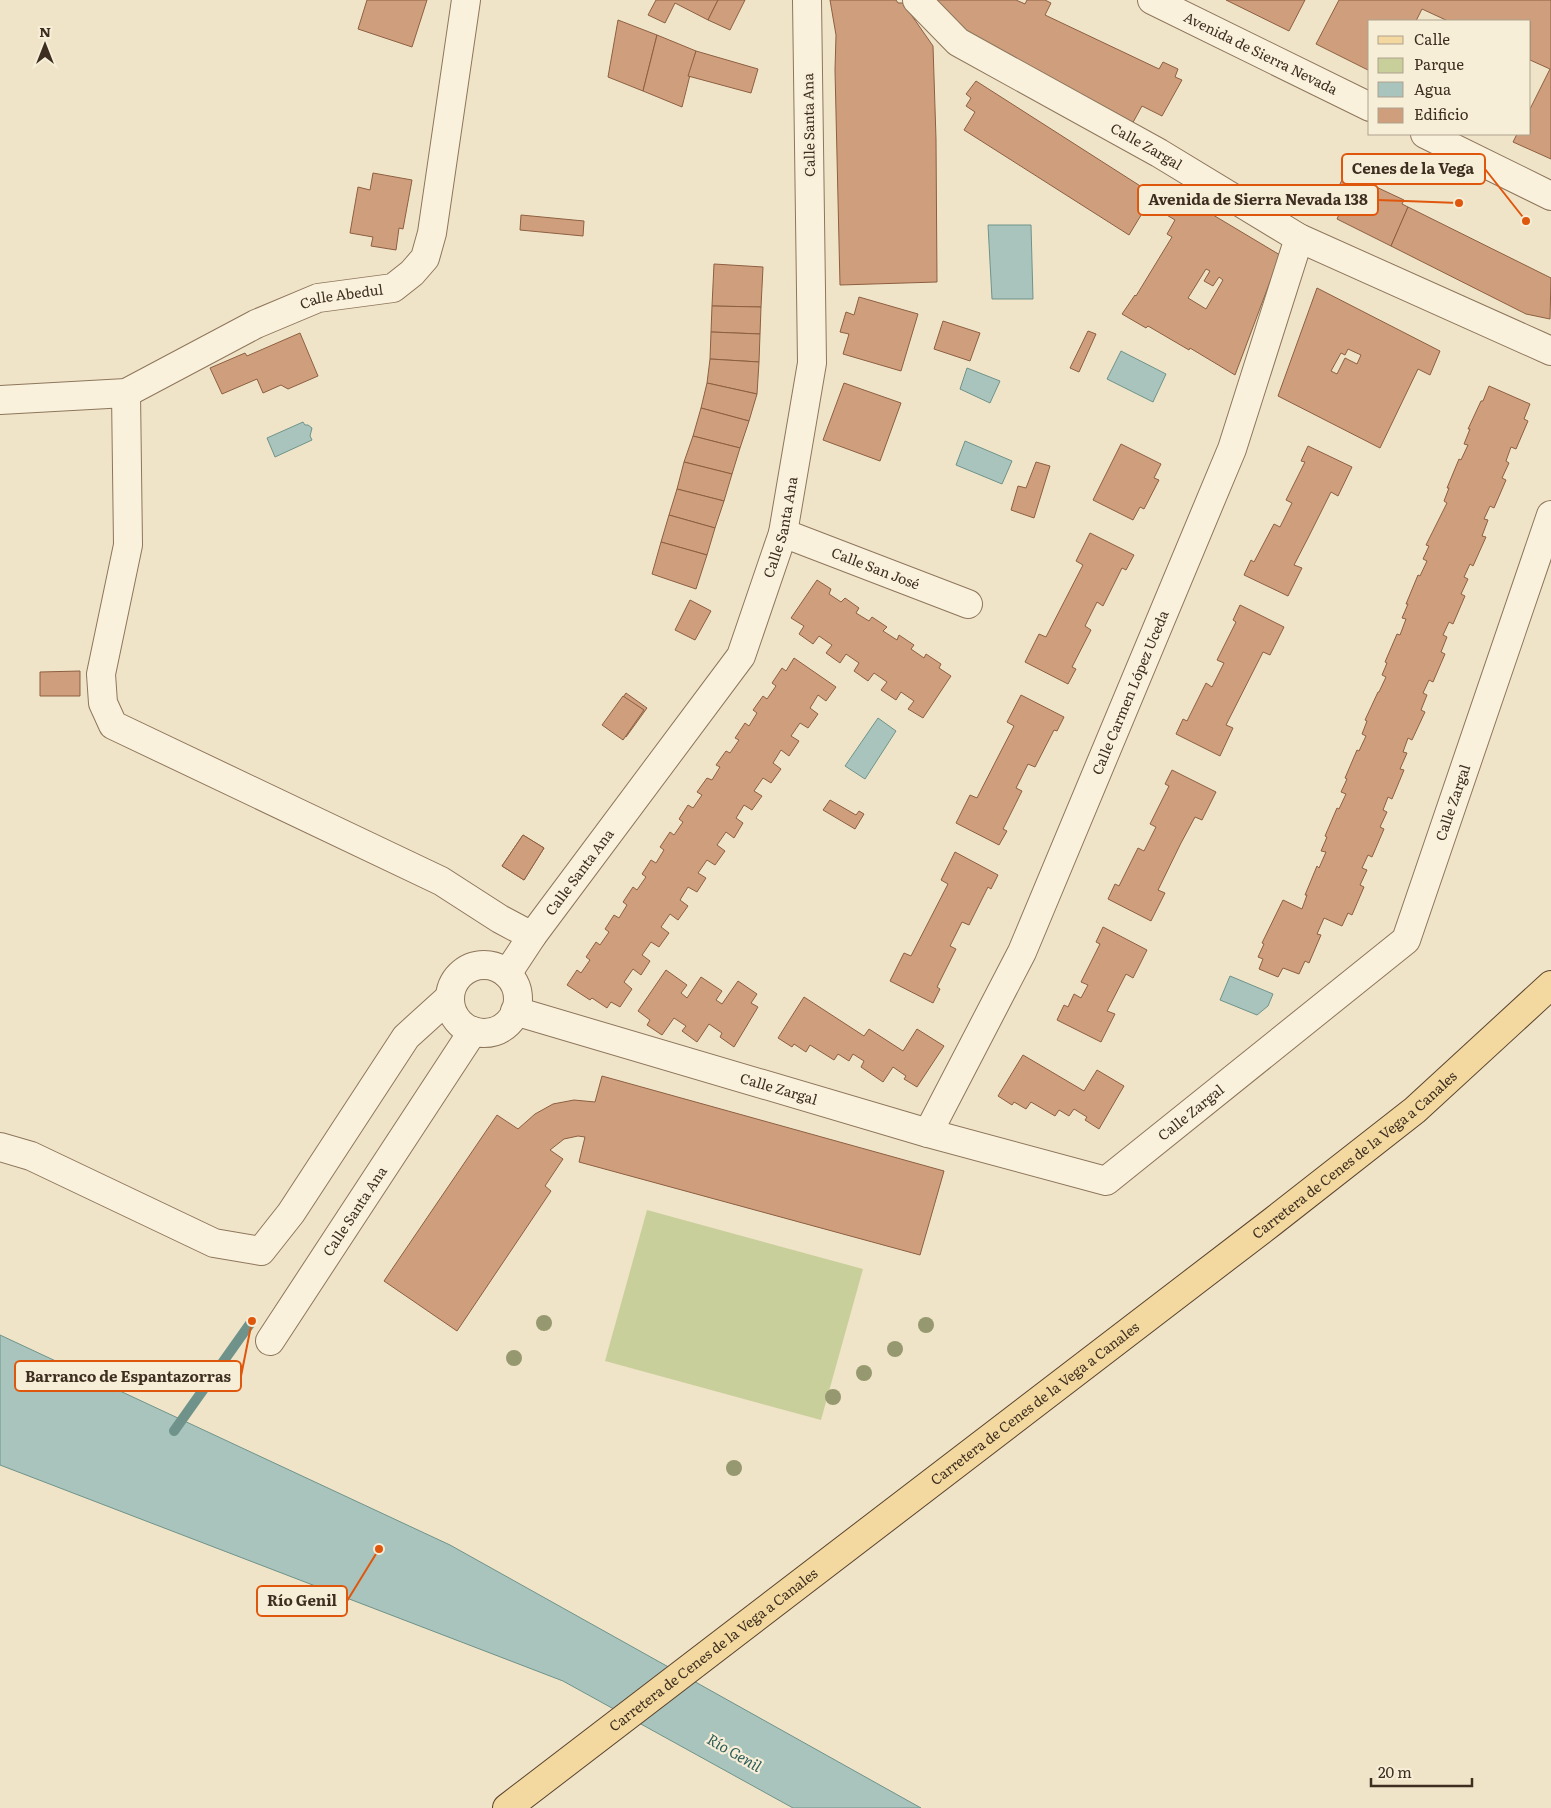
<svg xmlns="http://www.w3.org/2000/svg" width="1551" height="1808" viewBox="0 0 1551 1808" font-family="Literata,serif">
<rect width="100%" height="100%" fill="#f0e4c8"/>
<path fill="#c9cf9b" d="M647,1210L863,1269L821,1420L605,1361Z"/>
<g fill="#a9c4bc" stroke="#6f938a">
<path d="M988,225H1031L1033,299H992Z"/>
<path d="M1121,351L1166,374L1153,402L1107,379Z"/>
<path d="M967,368L1000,381L990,403L960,389Z"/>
<path d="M303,422L305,425H308L312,428L310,436L312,440L275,457L267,438Z"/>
<path d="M965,441L1012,461L1002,484L956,465Z"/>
<path d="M878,718L896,731L865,779L845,766Z"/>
<path d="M1230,976L1273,994L1268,1006L1257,1015L1220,1000Z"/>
<path d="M0,1335L450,1545L921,1808H793L563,1681L0,1465Z"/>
</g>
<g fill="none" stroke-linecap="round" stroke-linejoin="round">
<path stroke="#6f938a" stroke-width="10" d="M174,1431L252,1321"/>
</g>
<g fill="#cf9f7d" stroke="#8d5f41" fill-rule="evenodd">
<path d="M367,0H427L412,47L358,29Z"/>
<path d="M656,0H718L708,20L675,3L665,23L648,15Z"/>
<path d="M718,0H745L730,30L708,20Z"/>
<path d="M830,0H896L898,3H903L933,46L936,139L937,282L840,285L835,70L836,35Z"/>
<path d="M933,0H1016L1025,4L1027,0H1045L1051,3L1045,15L1159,69L1163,62L1178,69L1175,77L1182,80L1162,116L1142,106L1131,126L980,44Z"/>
<path d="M1226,0H1305L1289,31Z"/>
<path d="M1339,0H1551V159L1513,142L1517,134H1530V109L1550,69L1530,60V21H1448L1422,9L1416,21H1370V71L1316,44Z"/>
<path d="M618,20L657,35L643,91L608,77Z"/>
<path d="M657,35L696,51L682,107L643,91Z"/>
<path d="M696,51L758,69L751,93L688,76Z"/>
<path d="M976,81L1145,189L1149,202L1129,235L964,130L975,112L966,106L971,98L966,94Z"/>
<path d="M373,173L412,180L403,229L399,228L396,250L371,246L373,237L350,233L358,187L370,190Z"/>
<path d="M1344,176L1356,181L1357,178L1404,200L1402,204L1408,207L1391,246L1337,219L1342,208L1329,202L1330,199L1321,195L1326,185L1337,190Z"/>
<path d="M1178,194L1280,255L1235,375L1190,348L1189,350L1148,326L1146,328L1122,314L1135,295L1136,296L1172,237L1167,234L1175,220L1165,214ZM1206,269L1210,271L1204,281L1213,286L1219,277L1223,280L1206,309L1188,298Z"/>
<path d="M1408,207L1551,278L1550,319L1526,314L1391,246Z"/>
<path d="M521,215L584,221L583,236L520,230Z"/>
<path d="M714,264L763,267L761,307L712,306Z"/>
<path d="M1317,288L1440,351L1430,375L1418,369L1380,448L1278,396ZM1348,349L1361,355L1357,364L1345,358L1337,374L1331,371L1341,353L1345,355Z"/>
<path d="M859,297L918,314L901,371L843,354L849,334L840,332L846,312L854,315Z"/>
<path d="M712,306L761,307L760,334L711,332Z"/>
<path d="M943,321L980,333L970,361L934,349Z"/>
<path d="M1088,331L1096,334L1079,372L1070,368Z"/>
<path d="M711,332L760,334L759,362L710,359Z"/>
<path d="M300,333L318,376L288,389L281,385L263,393L257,379L222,394L210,368L245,353L247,356Z"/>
<path d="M710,359L759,362L757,394L707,383Z"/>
<path d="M707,383L757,394L749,421L701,408Z"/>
<path d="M844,383L901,403L880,461L823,440Z"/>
<path d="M1489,386L1530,404L1524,419L1528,421L1516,449L1511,447L1506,461L1509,463L1502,478L1506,480L1494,508L1490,506L1484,519L1488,520L1482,536L1486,537L1473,566L1470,564L1464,577L1468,579L1461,594L1465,596L1453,624L1449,622L1443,635L1447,637L1441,652L1445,654L1433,682L1429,680L1423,693L1427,695L1421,710L1425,712L1412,740L1408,738L1403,752L1407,753L1400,769L1404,770L1392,799L1388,797L1383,810L1387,812L1380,827L1384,829L1372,857L1368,855L1362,868L1367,870L1360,885L1364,887L1352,915L1348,913L1342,926L1324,918L1317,934L1321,935L1309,963L1305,961L1299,974L1283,968L1278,977L1259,969L1263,959L1258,957L1264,944L1262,943L1283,900L1302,909L1307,895H1305L1317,866L1319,868L1326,852L1321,851L1327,837L1325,836L1337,808L1339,809L1346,794L1341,792L1347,779L1345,778L1357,750L1359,751L1366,736L1362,734L1367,721L1365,720L1378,692H1379L1386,677L1382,675L1387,663L1385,662L1397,634L1400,635L1406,619L1402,618L1408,604H1406L1418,575L1420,576L1427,561L1423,559L1429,546L1426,545L1447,503L1444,501L1449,488H1447L1459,459L1461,460L1468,445L1464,444L1470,429H1468L1481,401H1483Z"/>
<path d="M701,408L749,421L740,448L693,436Z"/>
<path d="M693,436L740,448L732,474L684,462Z"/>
<path d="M1121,444L1161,464L1154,478L1159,480L1144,509L1140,507L1133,520L1093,500Z"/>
<path d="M1308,446L1352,467L1338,496L1331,492L1308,538L1294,565L1302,568L1288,596L1244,575L1251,560L1254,562L1274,524L1280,527L1292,503L1286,500L1305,462L1301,461Z"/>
<path d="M684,462L732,474L724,501L677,489Z"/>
<path d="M1036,462L1050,466L1034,518L1011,510L1018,486L1026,488Z"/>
<path d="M677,489L724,501L715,528L669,515Z"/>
<path d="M669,515L715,528L707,555L661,542Z"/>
<path d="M1090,533L1134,555L1126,570L1122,568L1103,606L1097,602L1085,626L1091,630L1072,667L1076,669L1068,684L1025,662L1039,634L1046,637L1083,565L1076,561Z"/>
<path d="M661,542L707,555L696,589L652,574Z"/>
<path d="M817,580L831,589L829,594L841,602L845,598L859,608L856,613L869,621L872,617L887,627L883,631L897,640L899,635L914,645L911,649L924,658L926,654L941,664L939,668L951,676L923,718L908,709L914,701L901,692L896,700L881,690L887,682L874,673L868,681L854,671L859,663L846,654L840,663L826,653L832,645L819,636L813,644L799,634L804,626L791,618Z"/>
<path d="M690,600L711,611L695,640L675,630Z"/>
<path d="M1240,605L1284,627L1270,655L1263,652L1226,725L1233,728L1220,756L1176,734L1183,719L1187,721L1206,683L1212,687L1224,663L1217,660L1236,622L1233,620Z"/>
<path d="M794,658L836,687L826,701L818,695L810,708L818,714L808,728L800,723L791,736L799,741L789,756L781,750L773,763L781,769L771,783L763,778L754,791L762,796L752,810L744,805L736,818L743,823L734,838L726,832L717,845L725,851L715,865L707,860L698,873L706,878L697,892L688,887L680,900L688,906L678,920L670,914L661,927L669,933L659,947L651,942L642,955L650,961L641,975L633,969L624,982L632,989L620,1007L611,1002L607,1008L592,998L590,1000L567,985L577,970L581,973L590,960L586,957L596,942L600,945L609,932L605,929L614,915L619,918L627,905L623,902L633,887L637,890L646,877L642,874L651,860L656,863L664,850L660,847L670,832L674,835L683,822L679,819L688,805L693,808L702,795L697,792L707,778L712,780L720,767L716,765L726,751L730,753L739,740L735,738L745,723L749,726L757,713L753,710L763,696L767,699L776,686L772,683L782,668L786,671Z"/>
<path d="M80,671V696H40V672Z"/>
<path d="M626,693L647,708L626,737L606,722Z"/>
<path d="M1021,695L1064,717L1057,731L1054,730L1035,767L1028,764L1016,788L1022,791L1003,829L1007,831L999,845L956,823L970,795L977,798L1000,753L1014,726L1007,722Z"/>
<path d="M623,696L644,710L623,740L602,725Z"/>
<path d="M1172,770L1216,792L1202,820L1195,817L1181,843L1158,890L1165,893L1151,921L1108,899L1115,884L1119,886L1138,848L1144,851L1156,827L1150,824L1169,786L1165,784Z"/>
<path d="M830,800L856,815L859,811L864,814L855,829L823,810Z"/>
<path d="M523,835L544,848L524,880L502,866Z"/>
<path d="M523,835L544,848L524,880L502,866Z"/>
<path d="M955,852L998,875L991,889L988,887L969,925L962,922L950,946L956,949L937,987L940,989L933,1003L890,981L904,953L911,956L948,884L941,880Z"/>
<path d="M1103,927L1147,950L1133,978L1126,974L1107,1011L1115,1014L1101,1042L1057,1020L1064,1005L1068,1007L1074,994L1081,998L1088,985L1081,982L1100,944L1096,942Z"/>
<path d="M666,970L687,985L681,993L687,998L701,977L722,991L716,1000L722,1004L738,981L757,994L751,1003L758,1007L734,1047L720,1037L722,1033L709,1024L697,1042L682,1031L686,1026L674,1018L662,1035L647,1025L650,1020L638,1011Z"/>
<path d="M804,997L864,1036L869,1029L903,1051L917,1029L944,1046L917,1087L904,1079L906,1076L893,1067L883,1082L861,1067L864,1061L853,1054L849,1061L838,1054L834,1060L810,1045L806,1052L794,1044L792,1047L778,1038Z"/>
<path d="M1023,1055L1084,1091L1097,1070L1124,1086L1099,1129L1085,1120L1087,1117L1074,1109L1069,1116L1059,1110L1055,1116L1031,1102L1026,1109L1014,1102L1012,1105L998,1096Z"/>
<path d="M602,1076L944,1171L920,1255L579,1162L585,1137L578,1136L564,1139L550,1150L563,1159L545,1186L551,1191L457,1331L384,1281L497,1115L518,1129L535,1114L553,1104L574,1100L595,1102Z"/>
</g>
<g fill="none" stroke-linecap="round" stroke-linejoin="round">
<g stroke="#8d765c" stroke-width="30">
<g id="minor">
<path id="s1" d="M917,0L958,42L1159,153L1299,238L1551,351"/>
<path id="s2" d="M1152,0L1370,107"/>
<path d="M1425,134L1551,196"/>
<path d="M126,393L128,545L101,674L103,703L113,725L441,881L500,919L532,936"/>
<path id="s3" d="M0,400L126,393L256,324L318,298L393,288L412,273L425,258L432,233L466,0"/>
<path id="s4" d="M783,533L968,604"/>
<circle cx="484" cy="999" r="34"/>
<path id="s5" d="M507,974L532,936L741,656L783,533L812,363L807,0"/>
<path id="s6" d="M515,1011L928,1133L1106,1181L1406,940L1551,515"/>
<path id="s7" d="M928,1133L1022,952L1232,449L1299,238"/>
<path d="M0,1147L31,1156L214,1243L261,1251L291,1213L406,1037L450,997"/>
<path id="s8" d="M270,1341L473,1031"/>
</g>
</g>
<g stroke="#5b4430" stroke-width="30">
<g id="major">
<path id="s9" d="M507,1808L1272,1222L1415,1110L1551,985"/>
</g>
</g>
<use href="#minor" stroke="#faf1dc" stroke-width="28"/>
<use href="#major" stroke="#f3d9a0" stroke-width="28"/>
</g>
<g fill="#96986f">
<circle cx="544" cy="1323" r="8"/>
<circle cx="926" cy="1325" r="8"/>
<circle cx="895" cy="1349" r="8"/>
<circle cx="514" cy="1358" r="8"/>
<circle cx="864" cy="1373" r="8"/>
<circle cx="833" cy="1397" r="8"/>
<circle cx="734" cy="1468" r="8"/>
</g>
<g text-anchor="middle" stroke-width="4.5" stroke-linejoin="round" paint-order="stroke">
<g font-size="14" fill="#3d2e20" stroke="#f7eed8">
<text dy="5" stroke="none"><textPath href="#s2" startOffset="121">Avenida de Sierra Nevada</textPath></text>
<text transform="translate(809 125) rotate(-91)" y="5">Calle Santa Ana</text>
<text dy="5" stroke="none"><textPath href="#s1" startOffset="274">Calle Zargal</textPath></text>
<text dy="5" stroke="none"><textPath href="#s3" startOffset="364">Calle Abedul</textPath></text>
<text dy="5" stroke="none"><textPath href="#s5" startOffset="530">Calle Santa Ana</textPath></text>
<text dy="5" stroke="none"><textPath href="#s4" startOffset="99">Calle San José</textPath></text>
<text dy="5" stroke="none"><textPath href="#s7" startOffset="485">Calle Carmen López Uceda</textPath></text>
<text dy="5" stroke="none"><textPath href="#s6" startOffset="1145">Calle Zargal</textPath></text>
<text dy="5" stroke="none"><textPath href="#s5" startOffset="125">Calle Santa Ana</textPath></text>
<text dy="5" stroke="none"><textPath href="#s6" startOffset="275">Calle Zargal</textPath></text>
<text dy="5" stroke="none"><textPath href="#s6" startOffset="724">Calle Zargal</textPath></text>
<text dy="5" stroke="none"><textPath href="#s9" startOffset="1070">Carretera de Cenes de la Vega a Canales</textPath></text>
<text dy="5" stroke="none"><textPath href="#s8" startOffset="155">Calle Santa Ana</textPath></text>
<text dy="5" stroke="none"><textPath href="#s9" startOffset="665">Carretera de Cenes de la Vega a Canales</textPath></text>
<text dy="5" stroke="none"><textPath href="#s9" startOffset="260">Carretera de Cenes de la Vega a Canales</textPath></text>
</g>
<g font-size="15" font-style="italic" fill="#2f5d5a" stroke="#f7eed8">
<text transform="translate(734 1753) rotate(30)" y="5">Río Genil</text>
</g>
</g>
<path fill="none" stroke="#df570d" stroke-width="2" d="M1526 221L1485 169M1459 203L1378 200M252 1321L241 1376M379 1549L347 1601"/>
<g fill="#df570d" stroke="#f7eed8" stroke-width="2">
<circle cx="1526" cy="221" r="5"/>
<circle cx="1459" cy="203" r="5"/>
<circle cx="252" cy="1321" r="5"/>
<circle cx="379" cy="1549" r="5"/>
</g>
<g fill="#f7eed8" stroke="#df570d" stroke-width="2">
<rect x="1342" y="154" width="143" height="30" rx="5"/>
<rect x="1138" y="185" width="240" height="30" rx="5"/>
<rect x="15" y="1361" width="226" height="30" rx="5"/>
<rect x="257" y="1586" width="90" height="30" rx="5"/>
</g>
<g font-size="15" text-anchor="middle" font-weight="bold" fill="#3d2e20">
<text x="1413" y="174">Cenes de la Vega</text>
<text x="1258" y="205">Avenida de Sierra Nevada 138</text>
<text x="128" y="1382">Barranco de Espantazorras</text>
<text x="302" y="1606">Río Genil</text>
</g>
<rect x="1368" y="20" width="162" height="115" fill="#f7eed8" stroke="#ada18e"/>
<rect x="1378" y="36" width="25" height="8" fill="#f3d9a0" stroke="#ada18e"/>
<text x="1414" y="45" font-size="15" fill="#3d2e20">Calle</text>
<rect x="1378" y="58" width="25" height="15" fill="#c9cf9b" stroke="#ada18e"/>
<text x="1414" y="70" font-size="15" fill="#3d2e20">Parque</text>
<rect x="1378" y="82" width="25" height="15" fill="#a9c4bc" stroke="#ada18e"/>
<text x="1414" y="95" font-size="15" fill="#3d2e20">Agua</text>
<rect x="1378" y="108" width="25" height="15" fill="#cf9f7d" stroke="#ada18e"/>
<text x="1414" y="120" font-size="15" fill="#3d2e20">Edificio</text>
<g transform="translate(45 45)" stroke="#f7eed8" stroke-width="4" paint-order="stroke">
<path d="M0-4L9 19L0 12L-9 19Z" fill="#3d2e20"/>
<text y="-8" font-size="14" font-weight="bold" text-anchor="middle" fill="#3d2e20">N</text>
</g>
<path d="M1371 1778v8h101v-8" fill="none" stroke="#3d2e20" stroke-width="2.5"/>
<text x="1378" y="1778" font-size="15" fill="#3d2e20" stroke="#f7eed8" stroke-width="4" paint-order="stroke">20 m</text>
</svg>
